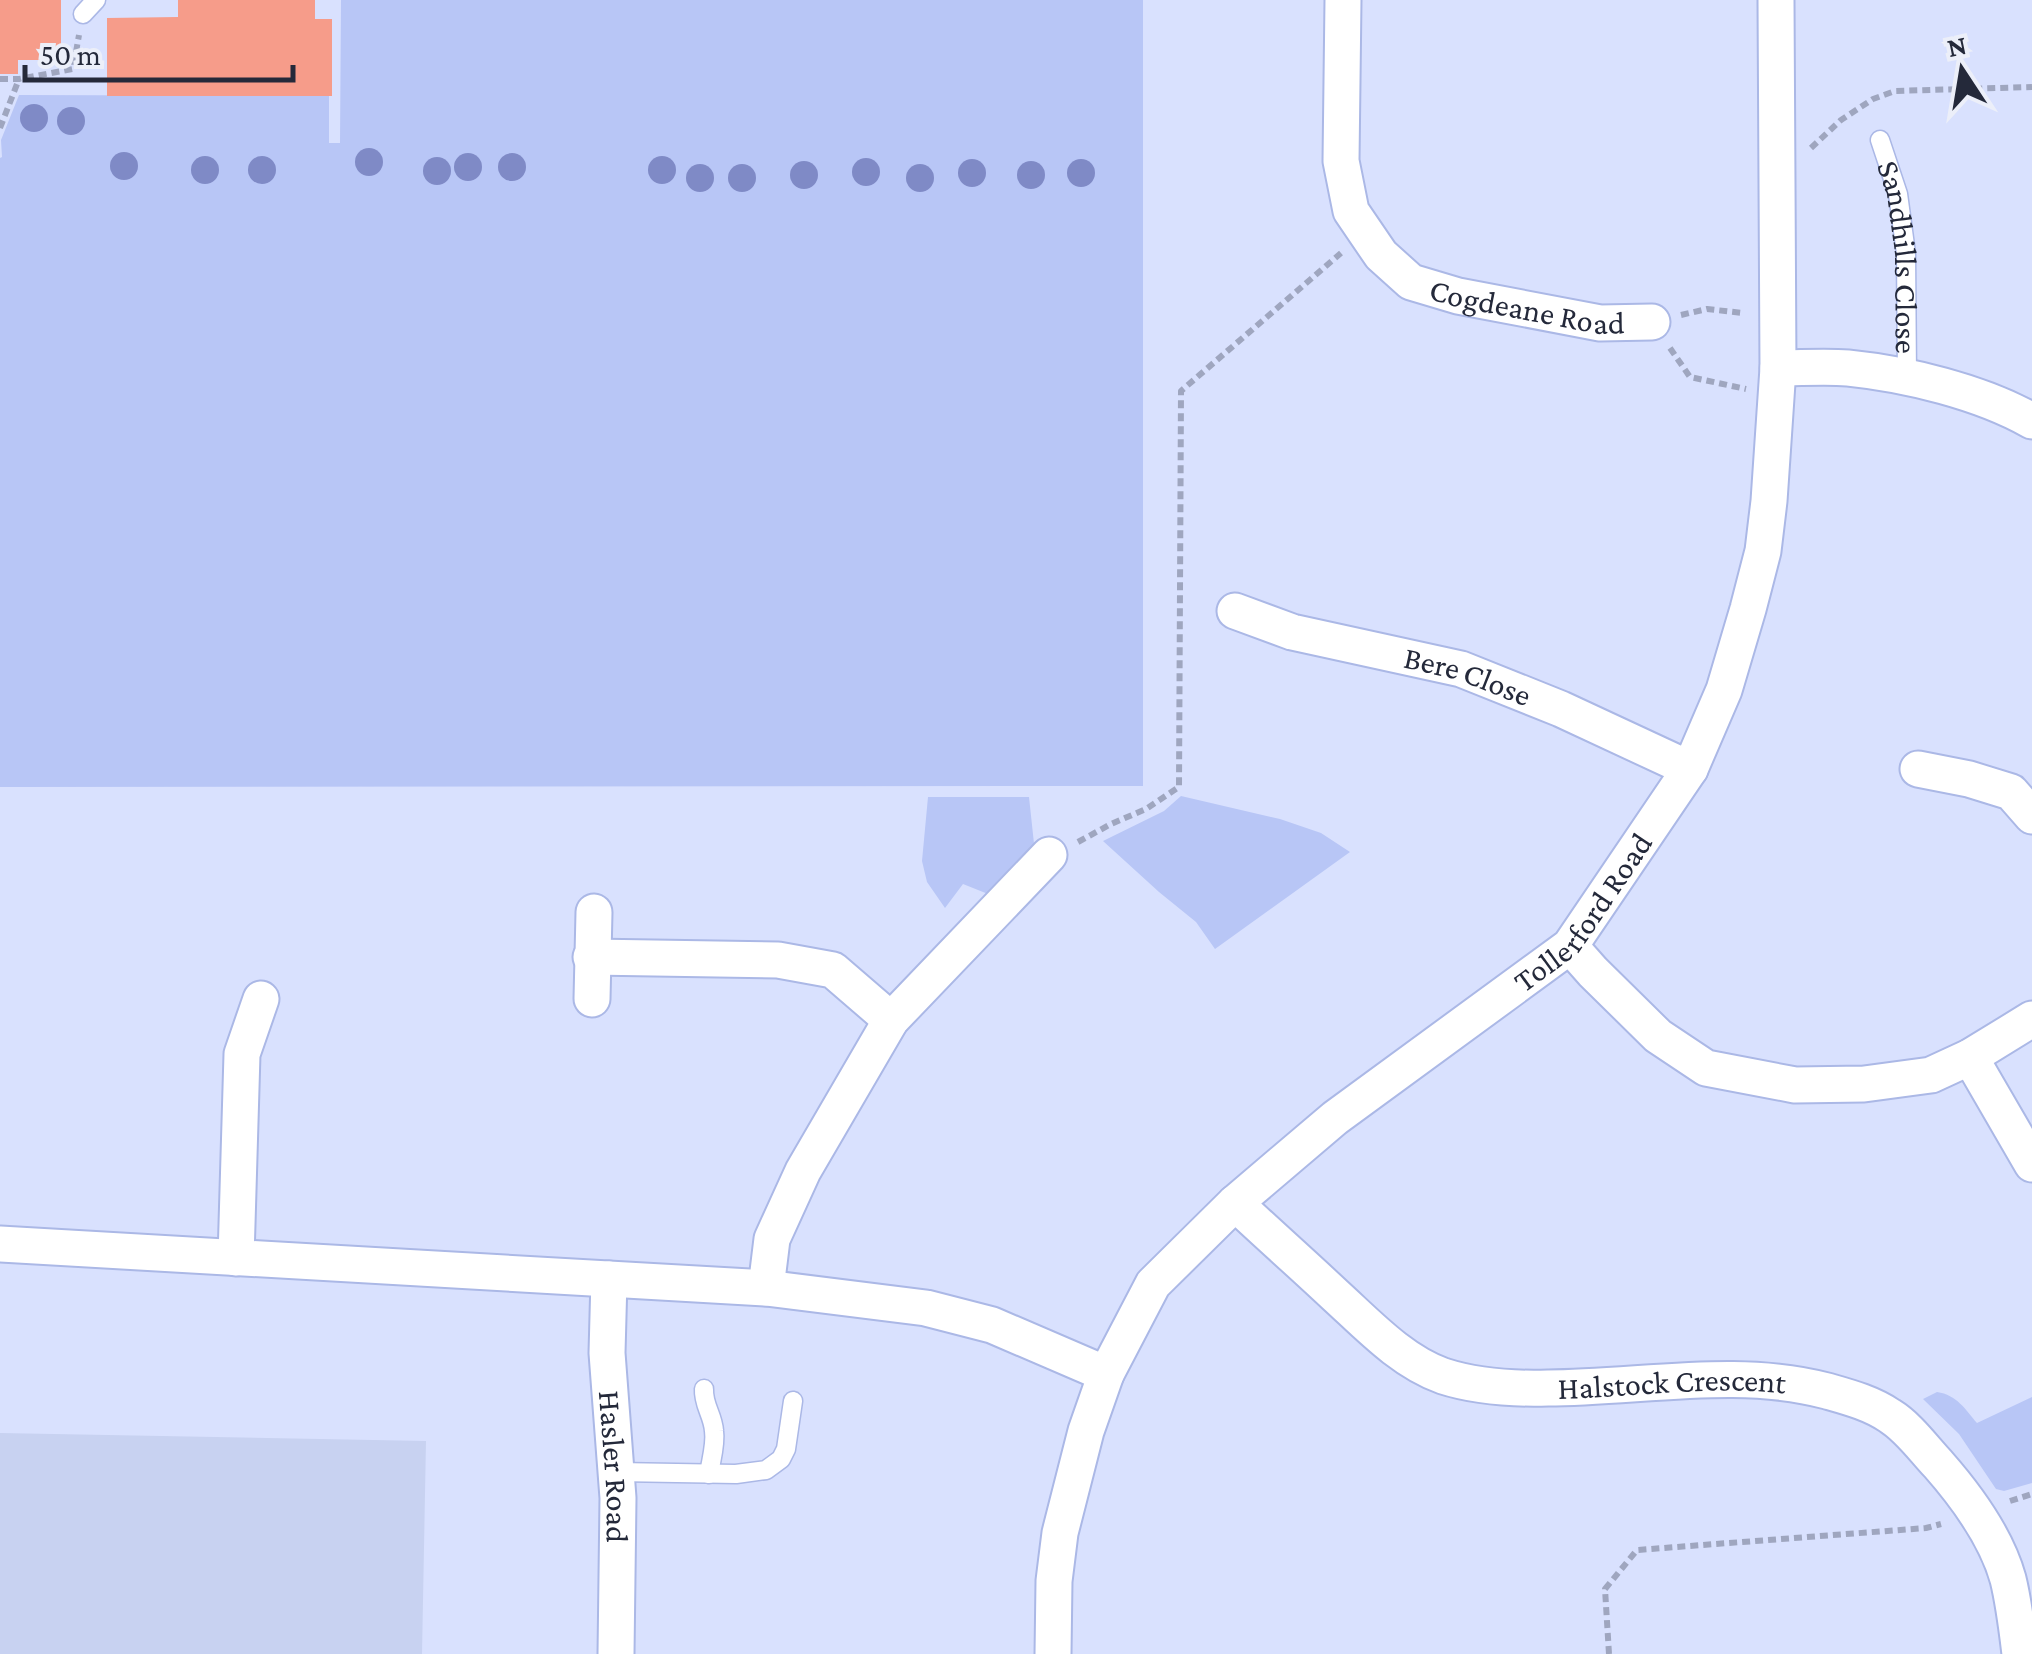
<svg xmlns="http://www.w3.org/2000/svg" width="2032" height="1654" viewBox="0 0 2032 1654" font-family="'Crimson Pro',serif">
<rect width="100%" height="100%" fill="#d9e1fe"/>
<path fill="#c8d2f1" d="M0,1433L426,1441L422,1654H0Z"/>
<g fill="#b8c6f6">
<path d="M341,0H1143V786L0,787V158L2,157L1,140L19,95L329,96V143H340Z"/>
<path d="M1181,796L1280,819L1321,833L1350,852L1215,949L1196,922L1159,892L1103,841L1164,811Z"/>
<path d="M928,797H1029L1035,853L993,896L963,884L945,908L927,882L922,861Z"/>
<path d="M1937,1392C1957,1395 1965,1409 1977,1423L2032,1397V1483L2004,1491L1996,1489L1959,1434L1923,1399Z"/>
</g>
<g fill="#f69c8a">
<path d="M0,0H61V60H18V74H0Z"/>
<path d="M178,0H315V19H332V96H107V18L178,17Z"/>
</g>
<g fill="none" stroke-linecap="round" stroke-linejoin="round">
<g stroke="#abb8e6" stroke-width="21">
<g id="service">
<path d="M83,14L96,0"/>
<path id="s1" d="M1880,140L1898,194L1906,253L1907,376"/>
<path d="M704,1389C703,1405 713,1415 714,1431C716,1444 711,1460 709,1474"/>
<path d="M617,1472L736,1474L766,1470L781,1459L786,1449L793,1401"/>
</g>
</g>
<g stroke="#abb8e6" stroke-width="39">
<g id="minor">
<path id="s2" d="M1343,0L1341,161L1351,211L1381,255L1411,282L1458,296L1600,323L1652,322"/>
<path d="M1778,368C1801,368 1825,366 1848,368C1907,374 1981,392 2032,421"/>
<path id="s3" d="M1235,611L1292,632L1461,669L1561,709L1690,769"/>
<path d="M1918,769L1969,779L2011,792L2032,816"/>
<path d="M1570,946L1593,972L1658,1036L1706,1068L1795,1085L1864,1084L1931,1075L1970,1057L2032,1019"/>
<path d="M591,957L778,960L833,970L891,1020"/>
<path d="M592,999L594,912"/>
<path d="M1970,1057L2032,1164"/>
<path id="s4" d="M1235,1203C1268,1234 1302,1264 1335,1295C1368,1325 1401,1361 1443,1376C1477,1387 1513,1389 1548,1388C1638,1388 1739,1367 1827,1391C1848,1397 1871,1403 1890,1416C1908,1427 1923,1448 1938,1464C1967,1497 1996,1536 2008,1579C2014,1603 2017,1629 2020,1654"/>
<path d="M0,1244L766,1288L926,1308L992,1325L1106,1374"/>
<path d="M236,1258L242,1054L261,999"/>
<path id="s5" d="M609,1279L607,1353L618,1498L616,1654"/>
<path d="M766,1288L772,1239L803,1171L891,1020L1049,855"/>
<path id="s6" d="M1053,1654L1054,1581L1060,1533L1086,1431L1106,1374L1153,1284L1235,1203L1335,1118L1570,946L1690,769L1724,690L1748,609L1763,551L1769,501L1778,368L1776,0"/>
</g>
</g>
<g stroke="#9fa6bf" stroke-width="6" stroke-dasharray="8 5" stroke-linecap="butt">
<path d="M0,79H19L73,69L79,35"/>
<path d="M0,128L19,79"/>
<path d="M1811,148L1841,120L1873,99L1895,91L2032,87"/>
<path d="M1681,315L1707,309L1743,313"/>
<path d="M1670,348L1690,377L1746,389"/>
<path d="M1078,842L1111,824L1146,809L1179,787L1181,391L1341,253"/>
<path d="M2010,1501L2032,1494"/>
<path d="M1609,1654L1605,1589L1637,1550L1926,1528L1941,1524"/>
</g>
<use href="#service" stroke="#fff" stroke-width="18"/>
<use href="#minor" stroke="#fff" stroke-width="35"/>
</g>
<g fill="#7f8ac6">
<circle cx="34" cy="118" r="14"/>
<circle cx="71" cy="121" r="14"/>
<circle cx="369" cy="162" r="14"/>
<circle cx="124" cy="166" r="14"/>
<circle cx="468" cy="167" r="14"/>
<circle cx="512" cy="167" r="14"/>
<circle cx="205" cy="170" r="14"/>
<circle cx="262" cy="170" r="14"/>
<circle cx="662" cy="170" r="14"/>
<circle cx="437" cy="171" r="14"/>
<circle cx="866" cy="172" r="14"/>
<circle cx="972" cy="173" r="14"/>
<circle cx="1081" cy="173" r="14"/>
<circle cx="804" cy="175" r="14"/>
<circle cx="1031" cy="175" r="14"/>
<circle cx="700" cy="178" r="14"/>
<circle cx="742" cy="178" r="14"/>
<circle cx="920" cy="178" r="14"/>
</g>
<g text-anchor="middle" stroke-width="10" stroke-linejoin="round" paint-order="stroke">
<g font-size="32" fill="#24293a" stroke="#eceff9">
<text dy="11" stroke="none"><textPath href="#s1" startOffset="120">Sandhills Close</textPath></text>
<text dy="11" stroke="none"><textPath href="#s2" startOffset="425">Cogdeane Road</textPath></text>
<text dy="11" stroke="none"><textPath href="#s3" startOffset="242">Bere Close</textPath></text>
<text dy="11" stroke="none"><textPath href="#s6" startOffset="960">Tollerford Road</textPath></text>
<text dy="11" stroke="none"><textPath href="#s4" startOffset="502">Halstock Crescent</textPath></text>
<text dy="11" stroke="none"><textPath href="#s5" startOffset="188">Hasler Road</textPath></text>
</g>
</g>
<g transform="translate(1962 70) rotate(348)" stroke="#eceff9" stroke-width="8" paint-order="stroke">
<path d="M0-8L18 38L0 25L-18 38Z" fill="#24293a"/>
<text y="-15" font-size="28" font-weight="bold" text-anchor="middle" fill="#24293a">N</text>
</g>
<path d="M25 65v15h268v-15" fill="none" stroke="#24293a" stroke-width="5"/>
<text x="40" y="65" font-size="30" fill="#24293a" stroke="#eceff9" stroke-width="8" paint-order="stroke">50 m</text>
</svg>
